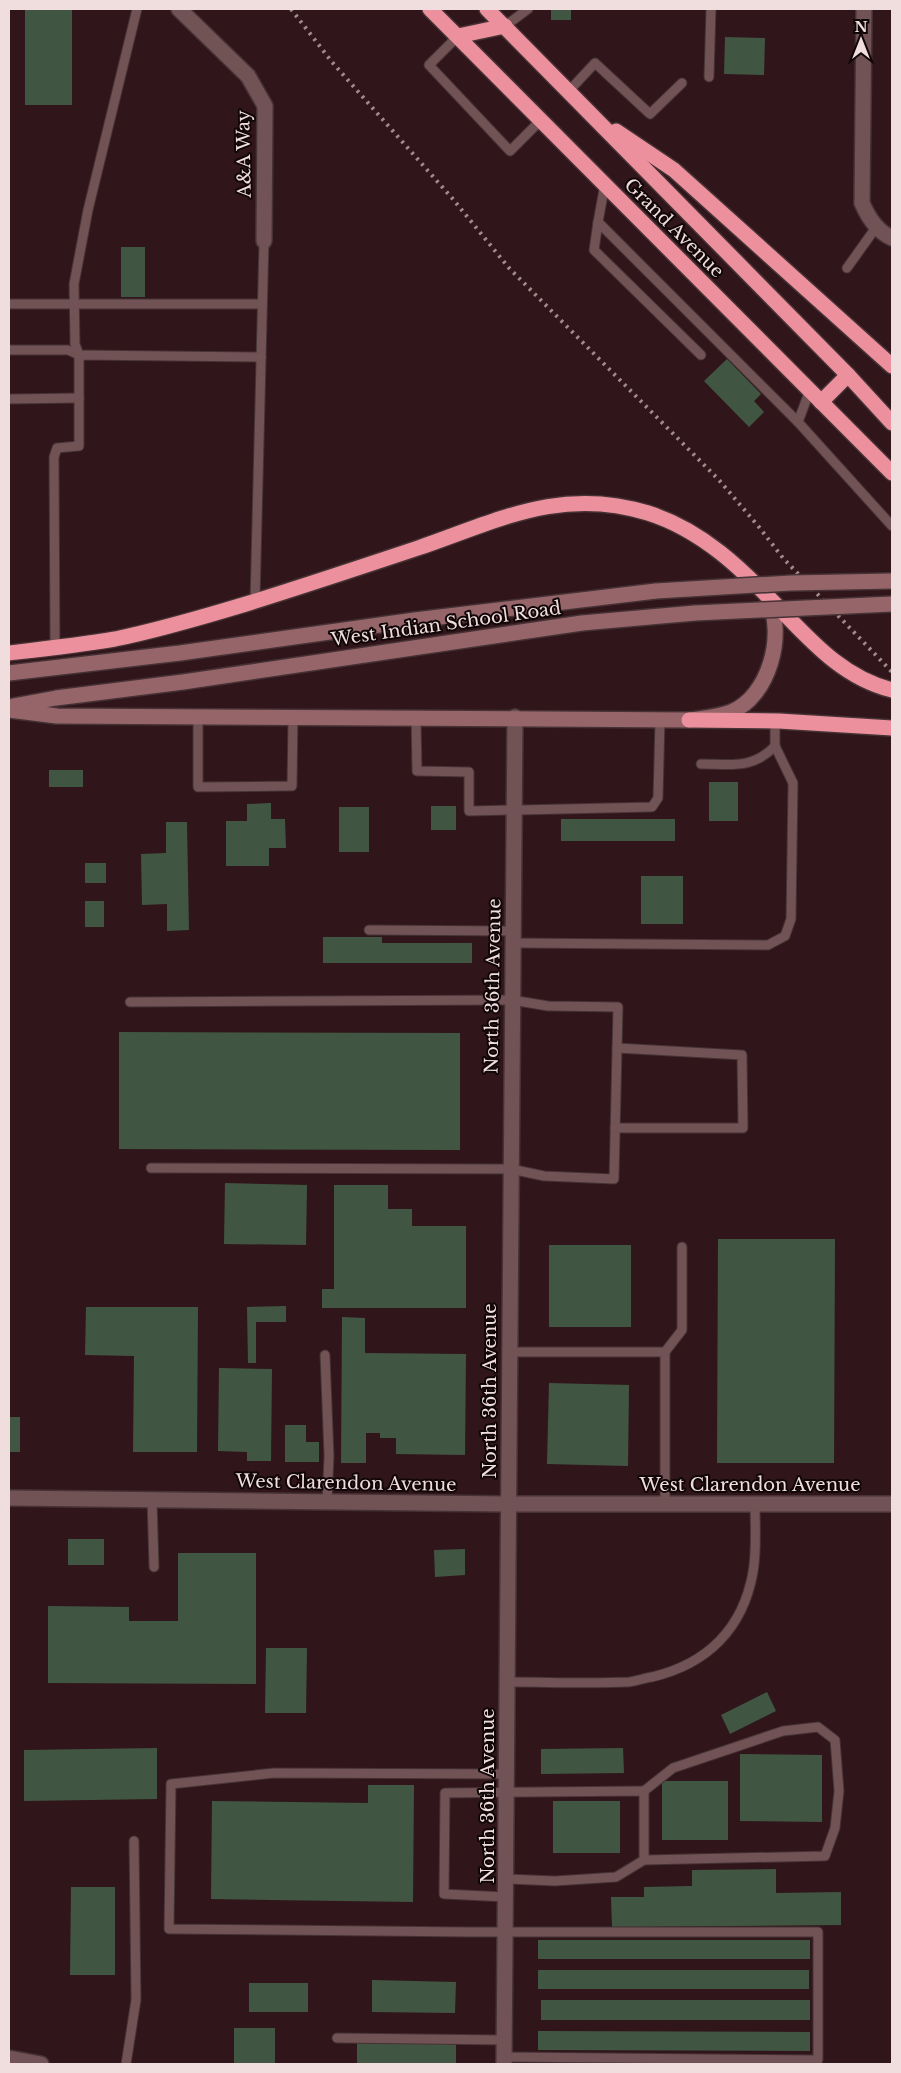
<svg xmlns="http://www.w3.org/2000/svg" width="901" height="2073" viewBox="0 0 901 2073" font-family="'Libre Baskerville',serif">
<rect width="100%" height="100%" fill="#30161a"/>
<g fill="#405642">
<rect x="25" y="9" width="47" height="96"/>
<rect x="551" y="9" width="20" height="11"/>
<path d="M725,37L765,38L764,75L724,74Z"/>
<rect x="121" y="247" width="24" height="50"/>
<path d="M727,359L761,394L754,401L764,412L749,427L704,381Z"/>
<rect x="49" y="770" width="34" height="17"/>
<rect x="709" y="782" width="29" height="39"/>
<path d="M271,803V819H285L286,848H269V866H226V821H247V804Z"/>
<rect x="431" y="806" width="25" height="24"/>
<rect x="339" y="807" width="30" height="45"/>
<rect x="561" y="819" width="114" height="22"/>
<path d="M166,822H187L189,930L167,931V904L142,905L141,854L166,853Z"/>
<rect x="85" y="863" width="21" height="20"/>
<rect x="641" y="876" width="42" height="48"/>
<rect x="85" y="901" width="19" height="26"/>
<path d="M323,937H382V943H472V963H323Z"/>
<path d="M119,1032L460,1033V1150L119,1149Z"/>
<path d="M225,1183L307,1185L306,1245L224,1244Z"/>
<path d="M334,1185H388V1209H412V1226H466V1308H322V1289H334Z"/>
<path d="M718,1239H835L834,1463H717Z"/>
<rect x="549" y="1245" width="82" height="82"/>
<path d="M286,1306V1322H256V1363H248L247,1307Z"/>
<path d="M86,1307H198L197,1452H133L134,1356L85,1355Z"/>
<path d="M342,1317L365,1318V1353L466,1354L465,1455L396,1454V1438H380V1433H366V1463H341Z"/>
<path d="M219,1368L272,1369L271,1461H247V1452L218,1451Z"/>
<path d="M549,1383L629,1385L628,1466L547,1464Z"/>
<rect x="9" y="1417" width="11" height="35"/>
<path d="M285,1425H306V1442H319V1462H285Z"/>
<rect x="68" y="1539" width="36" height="26"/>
<path d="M465,1549V1575L435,1577L434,1550Z"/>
<path d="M178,1553H256V1684L48,1683V1606L129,1607V1621H178Z"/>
<path d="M266,1648H307L306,1713H265Z"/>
<path d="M767,1692L776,1711L730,1734L721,1715Z"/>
<path d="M157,1748V1799L24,1801V1750Z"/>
<path d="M623,1748L624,1773L541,1774V1749Z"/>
<path d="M740,1754L822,1755V1822L740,1821Z"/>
<rect x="662" y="1781" width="66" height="59"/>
<path d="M368,1785H414L413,1902L211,1899L212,1801L368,1803Z"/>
<rect x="553" y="1801" width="67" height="52"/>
<path d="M776,1869V1893L841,1892V1925L612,1927L611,1897H644V1887L692,1886V1870Z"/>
<path d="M71,1887H115V1975H70Z"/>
<rect x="538" y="1940" width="272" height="19"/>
<rect x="538" y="1970" width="271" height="19"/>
<path d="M372,1980L456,1982L455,2013L372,2012Z"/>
<rect x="249" y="1983" width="59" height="29"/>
<rect x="541" y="2000" width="269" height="20"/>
<rect x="234" y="2028" width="41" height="36"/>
<path d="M538,2031L810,2032V2051L538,2050Z"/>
<path d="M357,2043L456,2044V2064H357Z"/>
</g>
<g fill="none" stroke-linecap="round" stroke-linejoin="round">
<g stroke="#463235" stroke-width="11">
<g id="lane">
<path d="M505,26L528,9"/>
<path d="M458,36L429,65L510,151L541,120"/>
<path d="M709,77L711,9"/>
<path d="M568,92L595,63L650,114L682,83"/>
<path d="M605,184L598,222L798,422"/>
<path d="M598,222L594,250L701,355"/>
<path d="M847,268L877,226"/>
<path d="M9,304H262"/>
<path d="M9,350H68L79,355"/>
<path d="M79,355L75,344L74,284L88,210L137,9"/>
<path d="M810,390L798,422L892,526"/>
<path d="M9,399L79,398"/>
<path d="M255,601L264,241"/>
<path d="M55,648L54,457L57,448L79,446V355L261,357"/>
<path d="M198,717V787L292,786L293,717"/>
<path d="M416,717L417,771L469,772V811L652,807L658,798L660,719"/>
<path d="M701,764C731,764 752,770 775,746V721"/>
<path d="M369,930L513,931"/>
<path d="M513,943L768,945L785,936L791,919L793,783L775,746"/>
<path d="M130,1002L512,1000L548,1006L618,1007L614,1179L544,1176L511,1169L151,1168"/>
<path d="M615,1128H743L742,1055L617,1048"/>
<path d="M509,1352H665V1504"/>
<path d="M665,1352L682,1330V1247"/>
<path d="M325,1355L329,1456L327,1502"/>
<path d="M152,1500L154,1567"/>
<path d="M508,1682C548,1682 589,1684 629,1682C637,1681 644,1678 652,1677C707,1664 743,1629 753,1572C757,1550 755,1526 755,1504"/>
<path d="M644,1791L673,1768L783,1731L818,1727L835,1740L839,1791L835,1828L825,1856L644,1860"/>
<path d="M506,1897L444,1894L445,1793L644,1791V1860L616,1877L555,1881L507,1879"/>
<path d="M337,2038L505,2040"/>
<path d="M505,2057L818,2060V1932H469L169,1929L171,1784L274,1773L507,1774"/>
<path d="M126,2064L136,2000L134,1841"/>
</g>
</g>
<g stroke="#463235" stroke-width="18">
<g id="street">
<path d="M179,9L248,76L265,106L264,241"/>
<path d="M864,9L862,203C868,217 878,232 892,238"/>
<path d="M9,1498L508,1504H892"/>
<path d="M9,2058L41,2064"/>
<path d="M504,2064L515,717"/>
</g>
</g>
<g stroke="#463235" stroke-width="18">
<g id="secondary">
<path d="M9,673L180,653L415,620L656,591"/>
<path d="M13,706L56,698L183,682L582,623L695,613"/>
<path d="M9,710L57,716L689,720C703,718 718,717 731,712C769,697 786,634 768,599"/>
</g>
</g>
<g stroke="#463235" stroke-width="18">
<g id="highway">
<path d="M430,9L892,473"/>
<path d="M487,9L848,375L892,423"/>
<path d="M458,36L505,26"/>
<path d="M616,131L674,170L892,366"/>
<path d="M821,402L848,375"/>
<path d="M9,653C44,649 80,645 115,639C159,630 203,617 246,604C304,586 361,567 418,548C497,521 561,486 648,513C702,530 742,569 780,609C813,643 844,678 892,690"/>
<path d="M689,720L779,721L892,728"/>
</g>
</g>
<use href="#lane" stroke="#715255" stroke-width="9"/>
<use href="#street" stroke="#715255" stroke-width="15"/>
<use href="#secondary" stroke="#96656a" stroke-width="15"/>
<use href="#highway" stroke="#eb909c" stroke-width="15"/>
<path stroke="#a18b8d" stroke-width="4" stroke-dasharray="2.5 5" stroke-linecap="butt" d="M291,9L332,62L452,198L509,268L719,480L759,527L783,558L892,672"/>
<g stroke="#463235" stroke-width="18" stroke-linecap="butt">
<g id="secondary-bridge">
<path d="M656,591L791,583L892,581"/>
<path d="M695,613L892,604"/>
</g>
</g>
<use href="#secondary-bridge" stroke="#96656a" stroke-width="15"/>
</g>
<g text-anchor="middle" stroke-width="4" stroke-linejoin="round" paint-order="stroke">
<g font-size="18" fill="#f0ddde" stroke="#100607">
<text transform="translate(244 154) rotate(-91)" y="6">A&amp;A Way</text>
<text transform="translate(674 228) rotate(45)" y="6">Grand Avenue</text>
<text transform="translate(446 624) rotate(-8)" y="6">West Indian School Road</text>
<text transform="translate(493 986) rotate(-89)" y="6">North 36th Avenue</text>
<text transform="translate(490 1391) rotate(-90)" y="6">North 36th Avenue</text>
<text transform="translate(346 1483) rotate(1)" y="6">West Clarendon Avenue</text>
<text x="750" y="1491">West Clarendon Avenue</text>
<text transform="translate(488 1796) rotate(-90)" y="6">North 36th Avenue</text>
</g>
</g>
<rect width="901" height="2073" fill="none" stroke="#f0ddde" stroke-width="20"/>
<g transform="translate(861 40)" stroke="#100607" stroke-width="4" paint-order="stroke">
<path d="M0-4L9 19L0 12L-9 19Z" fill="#f0ddde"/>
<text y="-8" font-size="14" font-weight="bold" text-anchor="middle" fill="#f0ddde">N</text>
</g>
</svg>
